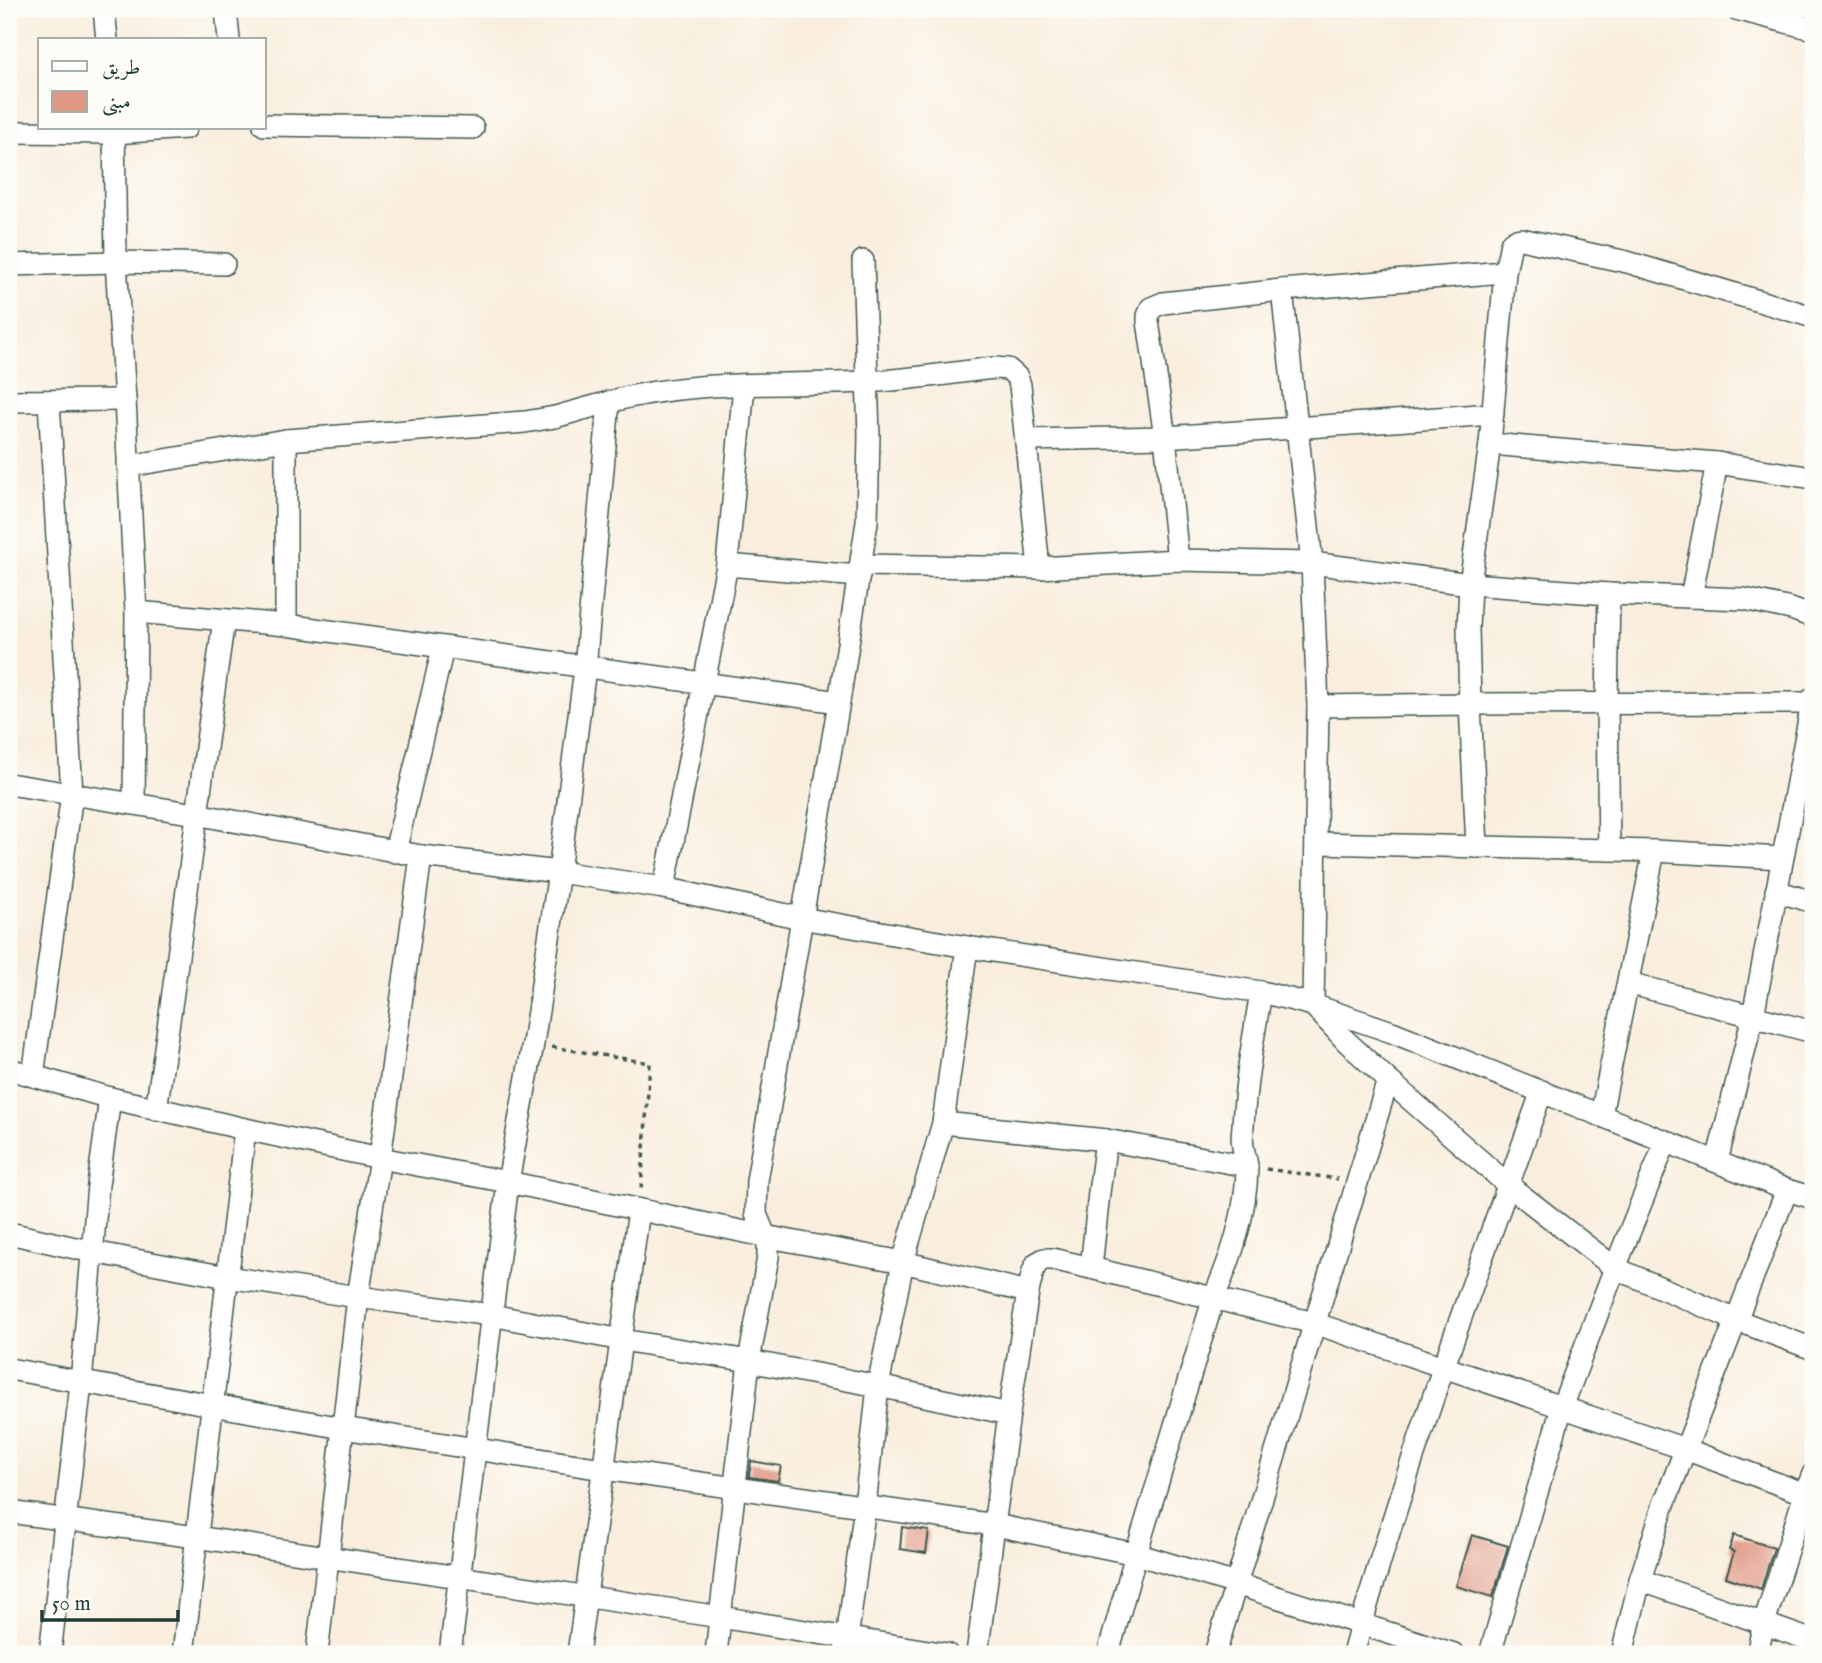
<svg xmlns="http://www.w3.org/2000/svg" width="1822" height="1663" viewBox="0 0 1822 1663" font-family="'IM FELL English',Amiri,serif">
<rect width="100%" height="100%" fill="#fdfcf7"/>
<filter id="ink" filterUnits="userSpaceOnUse"><feTurbulence type="fractalNoise" baseFrequency=".0143" numOctaves="2"/><feDisplacementMap in="SourceGraphic" scale="14" xChannelSelector="R" yChannelSelector="G"/><feConvolveMatrix kernelMatrix="1 2 1 2 8 2 1 2 1" color-interpolation-filters="sRGB"/></filter>
<filter id="wash" filterUnits="userSpaceOnUse"><feTurbulence type="fractalNoise" baseFrequency=".00686" numOctaves="4" result="noise"/><feDisplacementMap in="SourceGraphic" scale="28" xChannelSelector="R" yChannelSelector="G"/><feGaussianBlur stdDeviation="1.57" result="paint"/><feColorMatrix in="noise" values="0 0 0 0 0 0 0 0 0 0 0 0 0 0 0 0 0 1.4 0 .05"/><feComposite in="paint" operator="in"/></filter>
<g filter="url(#wash)">
<rect width="100%" height="100%" fill="#f9eede"/>
<g id="blocks">
<g fill="#e09885">
<path d="M751,1461L781,1466L778,1481L749,1477Z"/>
<path d="M902,1527L929,1531L926,1553L900,1549Z"/>
<path d="M1472,1535L1508,1546L1493,1597L1456,1586Z"/>
<path d="M1734,1535L1774,1548L1761,1589L1726,1577L1734,1552L1729,1550Z"/>
</g>
</g>
</g>
<g filter="url(#ink)">
<use href="#blocks" fill-opacity="0" stroke="#40584e" stroke-width="2"/>
<g fill="none" stroke-linecap="round" stroke-linejoin="round">
<g stroke="#40584e" stroke-width="24">
<g id="street">
<path d="M104,9L107,40"/>
<path d="M226,9L229,40"/>
<path d="M1736,9L1813,29"/>
<path d="M264,125L473,128"/>
<path d="M114,128L116,262L125,400L136,612L134,803"/>
<path d="M9,132L114,133L186,128"/>
<path d="M9,265L116,262L224,264"/>
<path d="M1282,290L1312,563L1318,706L1313,1005L1346,1041L1388,1080L1508,1185L1615,1268L1736,1320L1813,1349"/>
<path d="M9,401L125,400"/>
<path d="M286,440V625"/>
<path d="M1026,440L1165,437L1493,414"/>
<path d="M1490,444L1717,463L1813,478"/>
<path d="M128,466L286,440L525,422L555,417L609,402"/>
<path d="M1178,560L1165,437L1148,321V316L1151,308L1163,303L1282,290L1505,272"/>
<path d="M727,565L744,386"/>
<path d="M861,565L1039,568L1178,560L1312,563L1470,584L1609,594L1607,703L1609,850"/>
<path d="M1609,594L1744,599L1791,609L1813,617"/>
<path d="M1691,597L1717,463"/>
<path d="M136,612L286,625L839,702"/>
<path d="M1812,703L1470,704L1468,629L1470,584L1490,444L1505,272L1511,243L1515,240L1521,239L1627,262L1813,317"/>
<path d="M1318,706L1470,704L1477,847"/>
<path d="M9,784L196,814L421,856L559,872L664,888L801,918L967,947L1261,992L1313,1005L1392,1032L1787,1190L1813,1198"/>
<path d="M1317,843L1654,851L1782,858"/>
<path d="M395,852L443,648"/>
<path d="M664,888L727,565L859,576"/>
<path d="M1776,891L1813,902"/>
<path d="M1628,983L1813,1032"/>
<path d="M9,1069L110,1098L245,1129L380,1158L508,1182L764,1236L903,1262L1028,1292"/>
<path d="M33,1076L72,794L49,401"/>
<path d="M156,1109C181,947 200,783 224,620"/>
<path d="M1601,1115L1654,851"/>
<path d="M943,1123L1106,1140L1247,1166"/>
<path d="M1717,1161L1753,1016L1813,698"/>
<path d="M9,1233L93,1252L227,1277L358,1297L491,1315L622,1340L749,1361L878,1386L1009,1414"/>
<path d="M1091,1268L1099,1193L1106,1140"/>
<path d="M9,1369L343,1428L603,1469L995,1525L1136,1554L1236,1584L1454,1654"/>
<path d="M9,1512L196,1537L720,1617L947,1654"/>
<path d="M1640,1580L1813,1641"/>
<path d="M50,1654L81,1383L98,1185L110,1098"/>
<path d="M183,1654L245,1129"/>
<path d="M317,1654L358,1297L380,1158L421,856"/>
<path d="M450,1654L508,1182L533,1044L559,872L585,668L609,402C692,379 780,386 865,382C908,380 951,373 994,368L1008,369L1017,377L1020,385L1039,568"/>
<path d="M578,1654L639,1210"/>
<path d="M716,1654L749,1361L768,1257V1243L756,1214L757,1181L839,702L867,522L869,435L863,261"/>
<path d="M845,1654L865,1506L878,1386L903,1262L943,1123L967,947"/>
<path d="M977,1654L1009,1414L1028,1292L1033,1271L1037,1263L1044,1259H1052L1091,1268L1314,1323L1685,1449L1813,1497"/>
<path d="M1108,1654L1136,1554L1214,1297C1232,1256 1246,1214 1247,1168C1247,1161 1244,1154 1243,1147C1242,1140 1242,1133 1243,1126C1245,1081 1254,1036 1261,992"/>
<path d="M1215,1654L1388,1080"/>
<path d="M1353,1654C1406,1463 1475,1278 1542,1091"/>
<path d="M1490,1654L1562,1407L1615,1268L1666,1141"/>
<path d="M1622,1654L1640,1580L1664,1504L1787,1190"/>
<path d="M1757,1654L1764,1623L1805,1494L1813,1474"/>
</g>
</g>
<g stroke="#40584e" stroke-width="3.5" stroke-dasharray="5 5" stroke-linecap="butt">
<path d="M552,1047L650,1063L641,1190"/>
<path d="M1266,1169L1338,1179"/>
</g>
<use href="#street" stroke="#fff" stroke-width="21"/>
</g>
</g>
<rect width="1822" height="1663" fill="none" stroke="#fdfcf7" stroke-width="35"/>
<rect x="38" y="38" width="228" height="91" fill="#fdfcf7" stroke="#a4b0a9" stroke-width="2"/>
<rect x="52" y="61" width="35" height="10" fill="#ffffff" stroke="#a4b0a9" stroke-width="2"/>
<text x="102" y="74" font-size="21" fill="#1f3d34">طريق</text>
<rect x="52" y="91" width="35" height="21" fill="#e09885" stroke="#a4b0a9" stroke-width="2"/>
<text x="102" y="108" font-size="21" fill="#1f3d34">مبنى</text>
<path d="M42 1610v10h136v-10" fill="none" stroke="#1f3d34" stroke-width="3.5"/>
<text x="52" y="1610" font-size="21" fill="#1f3d34" stroke="#fdfcf7" stroke-width="5" paint-order="stroke">50 m</text>
</svg>
